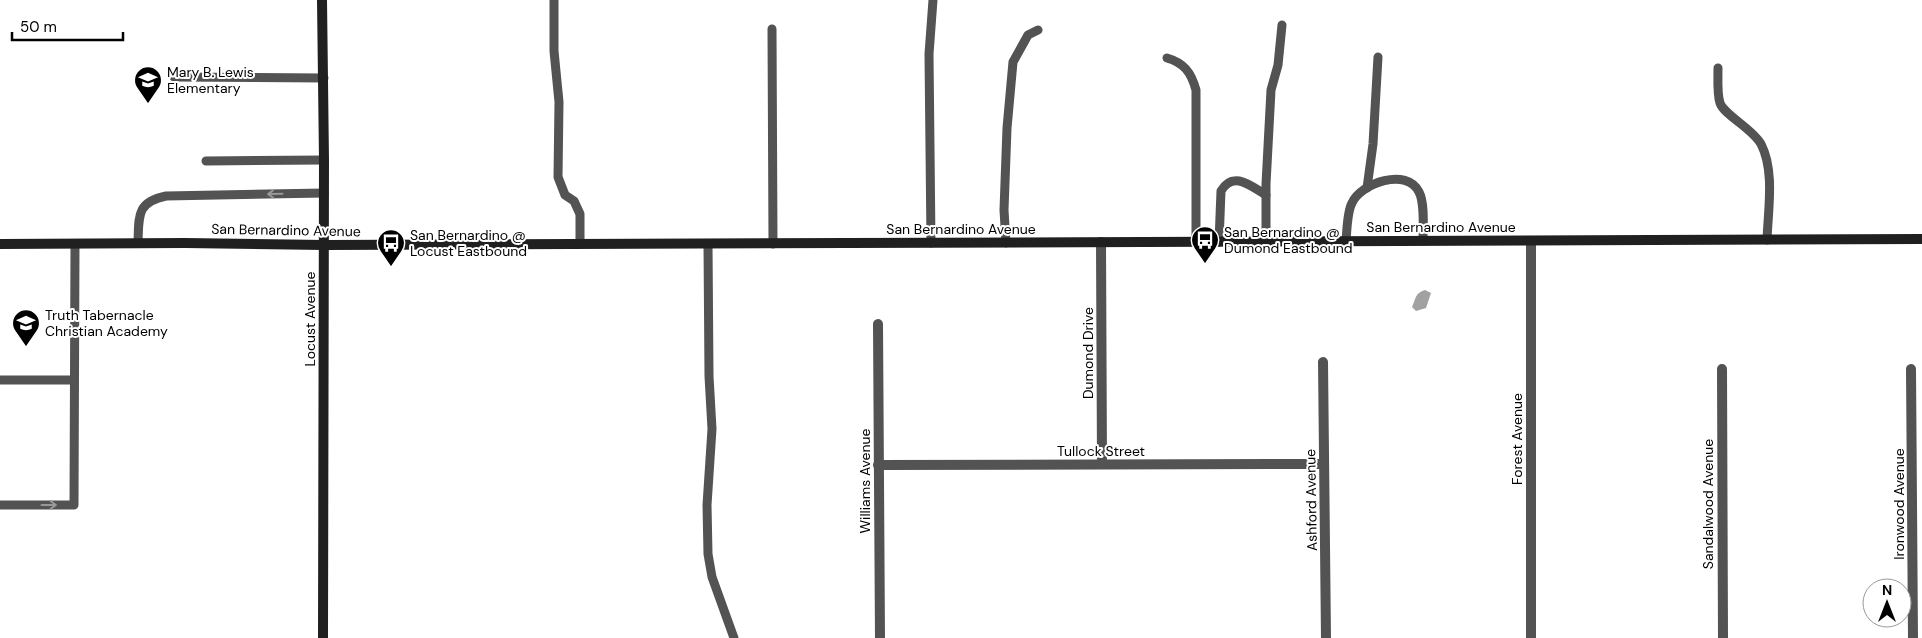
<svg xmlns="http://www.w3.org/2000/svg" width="1922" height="638" viewBox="0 0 1922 638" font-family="'DM Sans',sans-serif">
<rect width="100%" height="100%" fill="#fff"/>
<path fill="#a1a1a1" d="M1425,290L1431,293L1426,308L1416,311L1412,307C1416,298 1415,293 1425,290Z"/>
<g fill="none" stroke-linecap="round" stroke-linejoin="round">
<g stroke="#535353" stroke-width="9">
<path d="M554,0V51L559,102L558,177L565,195L574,201L580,214V244"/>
<path d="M772,29L773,244"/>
<path d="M1167,58C1184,63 1191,72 1196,90V242"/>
<path d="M1718,68C1718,79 1717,94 1720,103C1724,115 1752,128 1761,144C1775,171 1768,210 1767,240"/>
<path d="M174,77L324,78"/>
<path d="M206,161L324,160"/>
<path d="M1367,188L1373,144L1378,57"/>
<path d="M1346,241C1347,231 1347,212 1352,203C1361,183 1407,167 1419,192C1425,203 1423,228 1423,241"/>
<path d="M1219,242L1221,191C1233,170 1251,186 1266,195"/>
<path d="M1266,242V184L1271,90L1278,65L1282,25"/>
<path d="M138,243C139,217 136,202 166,196L324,193"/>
<path d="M931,243L929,54L933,0"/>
<path d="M1006,243L1004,210L1007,128L1013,62L1028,35L1038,30"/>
<path d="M708,244L709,376L712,429L707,505L708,554L712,577L734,638"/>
<path d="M0,380H74"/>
<path d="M0,505H74L75,244"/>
</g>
<g stroke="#535353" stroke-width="10">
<path d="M1101,242L1102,464"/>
<path d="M878,324L880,638"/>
<path d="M1323,362L1326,638"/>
<path d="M1722,369L1723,638"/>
<path d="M1911,369L1913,638"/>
<path d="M878,465L1324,464"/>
<path d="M1531,638V241"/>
</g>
<g stroke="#202020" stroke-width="10">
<path d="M322,0L324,160L323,638"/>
<path d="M0,244L185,243L324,245L1922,239"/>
</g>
</g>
<defs><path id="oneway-shaft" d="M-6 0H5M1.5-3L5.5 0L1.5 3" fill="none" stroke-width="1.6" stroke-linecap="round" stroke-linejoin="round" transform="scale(1.25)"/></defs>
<g stroke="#989898">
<use href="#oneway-shaft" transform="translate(275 194) rotate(179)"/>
<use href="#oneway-shaft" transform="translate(49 505)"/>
</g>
<defs>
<g id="school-pin" transform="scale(1.4375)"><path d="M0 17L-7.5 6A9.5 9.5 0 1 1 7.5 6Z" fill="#000" stroke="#fff"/><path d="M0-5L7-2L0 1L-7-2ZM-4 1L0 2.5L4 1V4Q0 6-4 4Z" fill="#fff"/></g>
<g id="bus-pin" transform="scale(1.4375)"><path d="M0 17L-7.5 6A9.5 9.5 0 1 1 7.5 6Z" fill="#000" stroke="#fff"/><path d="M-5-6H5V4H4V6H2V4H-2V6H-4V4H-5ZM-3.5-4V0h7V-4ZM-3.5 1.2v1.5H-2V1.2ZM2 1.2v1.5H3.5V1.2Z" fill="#fff"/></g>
</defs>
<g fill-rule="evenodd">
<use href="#school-pin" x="148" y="80"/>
<use href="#bus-pin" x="1205" y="240"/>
<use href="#bus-pin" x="391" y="243"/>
<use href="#school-pin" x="26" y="323"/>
</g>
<g text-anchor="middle" stroke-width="4" stroke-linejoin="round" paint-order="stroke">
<g font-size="14" fill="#000" stroke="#fff" text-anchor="start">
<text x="167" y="77">Mary B. Lewis<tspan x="167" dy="16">Elementary</tspan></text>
<text x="1224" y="237">San Bernardino @<tspan x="1224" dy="16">Dumond Eastbound</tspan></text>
<text x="410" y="240">San Bernardino @<tspan x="410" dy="16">Locust Eastbound</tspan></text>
<text x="45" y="320">Truth Tabernacle<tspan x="45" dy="16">Christian Academy</tspan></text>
</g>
<g font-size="14" fill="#000" stroke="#fff">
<text x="1441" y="232">San Bernardino Avenue</text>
<text x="961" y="234">San Bernardino Avenue</text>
<text transform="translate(286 230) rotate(1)" y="5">San Bernardino Avenue</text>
<text transform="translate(310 319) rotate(-90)" y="5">Locust Avenue</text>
<text transform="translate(1088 353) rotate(-90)" y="5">Dumond Drive</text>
<text transform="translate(1517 439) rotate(-90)" y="5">Forest Avenue</text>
<text x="1101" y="456">Tullock Street</text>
<text transform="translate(865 481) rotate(-90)" y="5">Williams Avenue</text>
<text transform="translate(1311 500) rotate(-91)" y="5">Ashford Avenue</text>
<text transform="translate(1708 504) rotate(-90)" y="5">Sandalwood Avenue</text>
<text transform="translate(1899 504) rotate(-90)" y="5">Ironwood Avenue</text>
</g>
</g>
<g transform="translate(1887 603)"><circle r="24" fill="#ffffff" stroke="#999999"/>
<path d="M0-4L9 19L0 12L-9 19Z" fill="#000000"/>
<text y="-8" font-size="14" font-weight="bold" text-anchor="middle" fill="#000000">N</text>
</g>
<path d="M12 32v8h111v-8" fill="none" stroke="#000000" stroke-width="2.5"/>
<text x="20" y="32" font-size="15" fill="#000000" stroke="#ffffff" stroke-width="4" paint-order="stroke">50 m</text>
</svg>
